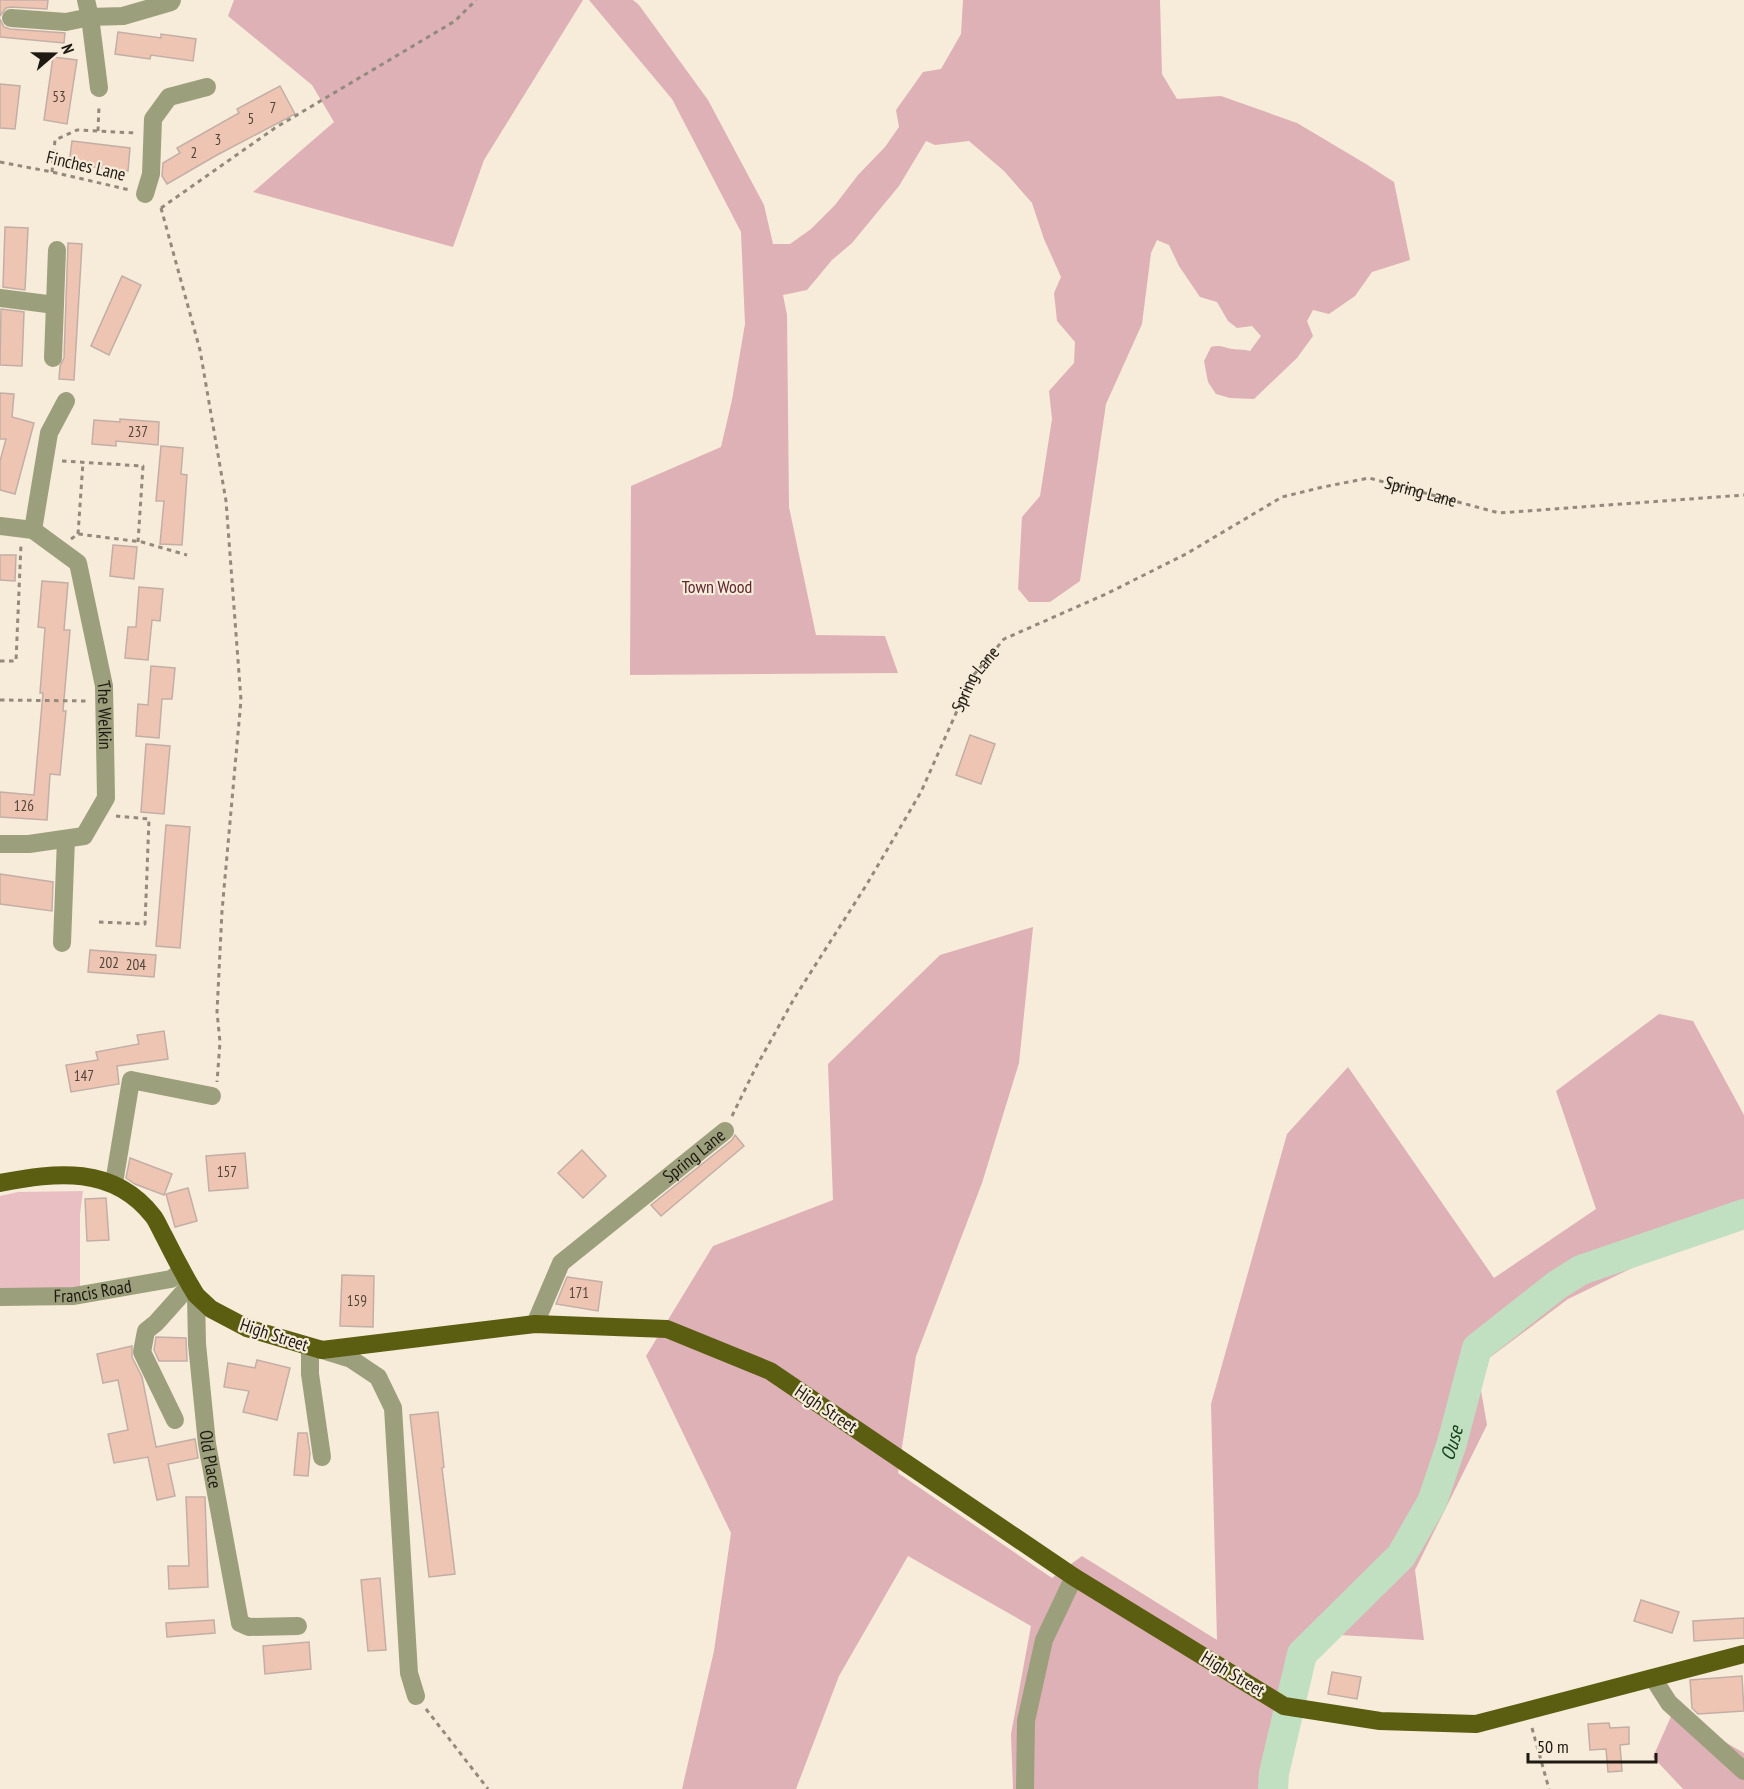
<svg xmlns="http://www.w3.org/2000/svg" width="1744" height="1789" viewBox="0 0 1744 1789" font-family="'PT Sans Narrow',sans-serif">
<rect width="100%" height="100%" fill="#f7ebd9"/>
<path fill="#e9bfc4" d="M83,1191L80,1214V1290L0,1292V1196L18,1192Z"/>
<g fill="#deb1b6">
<path d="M234,0H583L484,160L453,247L253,192L334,122L312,85L228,16Z"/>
<path d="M589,0H633L639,5L708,100L764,205L773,244H790L811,229L835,205L858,175L885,147L899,127L896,110L923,72L941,69L961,34L963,0H1160L1162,74L1177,99L1221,96L1297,123L1366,164L1394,182L1410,260L1372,272L1355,296L1329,314L1313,310L1307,321L1313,336L1297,358L1254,399L1230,398L1216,394L1208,382L1204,361L1211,347C1221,344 1224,348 1233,349C1239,350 1244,349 1250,351L1261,336L1252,326L1237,328L1228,321L1217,302L1200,297L1179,266L1169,245L1157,240L1151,253L1142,324L1106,404L1080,581L1050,602H1029L1018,589L1022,517L1040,496L1052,419L1049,391L1074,363L1075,342L1057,321L1054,293L1061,277L1044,239L1032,203L1004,171L969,141L935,145L926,141L899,186L852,243L832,260L807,290L783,295L787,315L789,507L816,635L885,636L898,673L630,675L631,486L721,447L732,400L745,324L741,232L672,99Z"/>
<path d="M1033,927L1019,1063L982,1183L916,1356L898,1473L1052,1578L1082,1556L1217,1640L1211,1404L1287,1134L1348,1067L1494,1278L1596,1209L1556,1091L1659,1014L1693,1021L1744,1115V1214L1568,1299L1477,1367L1487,1425L1415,1570L1424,1640L1323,1634L1289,1730L1285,1789H1013L1011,1734L1031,1626L908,1556L839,1676L796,1789H682L714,1651L731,1533L646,1356L713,1246L833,1200L828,1064L940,955Z"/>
<path d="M1673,1712L1744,1753V1789H1683L1653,1757Z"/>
</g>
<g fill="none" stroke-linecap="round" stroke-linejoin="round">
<path stroke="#c0e0c1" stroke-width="30" id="s1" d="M1273,1789L1274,1773L1302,1654L1401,1556L1432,1502L1452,1443L1477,1348L1557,1285L1581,1270L1744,1214"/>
</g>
<g fill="#eec5b3" stroke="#c3aea6" stroke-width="1.5">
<path d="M0,0H48L47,9L11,7L6,8L0,16Z"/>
<path d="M0,19L4,27L10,29L65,33L64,43L0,37Z"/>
<path d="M118,32L161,38V34L196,39L193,61L151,55L150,59L115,54Z"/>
<path d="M53,57L77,60L67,124L44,120Z"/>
<path d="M0,84L20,86L15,129L0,128Z"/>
<path d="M280,86L295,114L217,155L167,184L162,176L163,163L180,153L177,148L239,113L237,109Z"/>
<path d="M72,141L130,148L128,171L69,164Z"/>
<path d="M5,227L28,228L25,290L3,287Z"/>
<path d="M68,243L82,244L74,380L59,379L60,366L64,358Z"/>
<path d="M122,276L141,285L109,355L91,346Z"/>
<path d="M1,309L24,312L22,366L0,365Z"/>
<path d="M0,393L14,394L12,417L34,423L15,494L0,490V461L6,439H0Z"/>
<path d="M120,419L159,422L158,445L116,441V446L92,444L94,420L120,422Z"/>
<path d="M161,446L183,448L181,474L187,475L182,545L160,544L164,501H156Z"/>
<path d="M113,545L137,547L134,579L110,576Z"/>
<path d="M0,555H16L15,581L0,580Z"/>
<path d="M42,581L68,583L64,630H70L63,711H66L60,775L50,774L47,820L0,817V792L34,795L43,693H40L45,628L38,627Z"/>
<path d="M139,587L163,589L160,621L152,620L148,660L125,658L128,627H136Z"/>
<path d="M151,666L175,668L172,699H162L159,738L136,736L138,704L148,705Z"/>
<path d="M970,735L995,744L981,784L956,775Z"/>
<path d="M146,744L170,746L164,814L141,812Z"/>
<path d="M166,825L190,827L180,948L156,946Z"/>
<path d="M0,874L53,882L52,911L0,904Z"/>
<path d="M90,950L156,955L154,977L88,972Z"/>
<path d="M164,1031L168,1059L117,1066L119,1084L71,1092L66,1065L98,1060L96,1052L139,1044L137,1035Z"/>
<path d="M735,1135L744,1146L661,1216L651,1205L732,1140Z"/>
<path d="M582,1150L606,1176L583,1198L558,1173Z"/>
<path d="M245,1153L248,1188L209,1191L206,1156Z"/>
<path d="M130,1158L172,1174L164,1195L135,1184L126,1178Z"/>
<path d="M188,1188L197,1221L175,1227L166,1194Z"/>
<path d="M106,1198L109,1240L87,1241L85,1199Z"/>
<path d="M342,1275L374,1276L373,1327L340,1326Z"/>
<path d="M567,1277L602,1282L598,1311L556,1304Z"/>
<path d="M156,1337L186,1338L187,1361H159L154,1350Z"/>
<path d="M132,1346V1357L142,1377L156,1447L195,1439L198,1458L168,1464L175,1496L157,1500L148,1457L114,1463L108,1434L128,1430L118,1380L103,1383L97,1354Z"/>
<path d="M257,1360L290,1368L277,1420L243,1412L249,1391L224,1387L228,1363L255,1368Z"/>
<path d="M438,1412L444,1467L442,1468L455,1574L429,1577L410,1415Z"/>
<path d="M298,1433H307L310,1453L308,1476L294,1475Z"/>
<path d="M186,1497H205L208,1587L169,1589L168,1566H189Z"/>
<path d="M380,1578L386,1650L368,1651L361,1580Z"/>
<path d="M1641,1600L1679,1612L1672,1633L1634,1621Z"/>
<path d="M1744,1618V1638L1694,1641L1693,1621Z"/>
<path d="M214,1620L215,1633L167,1637L166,1623Z"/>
<path d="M309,1642L311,1669L265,1674L263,1646Z"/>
<path d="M1332,1672L1361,1677L1357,1699L1328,1694Z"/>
<path d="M1742,1676L1744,1711L1698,1714L1692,1708L1690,1680Z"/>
<path d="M1609,1723L1610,1728L1629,1727V1744L1620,1745L1622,1771L1608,1772L1606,1749L1590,1750L1588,1724Z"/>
</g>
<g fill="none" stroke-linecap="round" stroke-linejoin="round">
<g stroke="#928a7d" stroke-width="3" stroke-dasharray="4.5 4.5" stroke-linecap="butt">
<path d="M98,131L99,106"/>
<path d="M0,162L52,172L130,190"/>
<path d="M52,172L55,140L77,130L136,133"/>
<path d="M161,208L200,350L226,501L241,700L222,911L217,1012L220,1042L217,1082"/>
<path d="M161,208L275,128L455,21L476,0"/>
<path d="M62,461L143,466L138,542"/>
<path d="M78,534L83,462"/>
<path d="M71,539L78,534L142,542L187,555"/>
<path d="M0,661H16L21,544"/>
<path d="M0,700L88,701"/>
<path d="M99,922L145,924L149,819L116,816"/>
<path id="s2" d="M732,1116L756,1067L795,997L867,884L921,792L972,677L1004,639L1106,594L1186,554L1282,497L1323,487L1369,478L1499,513L1744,495"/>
<path d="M426,1709L488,1789"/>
<path d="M1532,1728L1549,1789"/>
</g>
<g stroke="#9c9f7b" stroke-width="18">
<path d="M86,0L90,17L99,88"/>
<path d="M11,18L66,22L90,17L123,16L171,2L172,0"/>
<path d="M145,194L151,174L153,119L169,97L207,87"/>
<path d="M0,298L55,305"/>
<path d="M53,358L57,250"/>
<path id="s3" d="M0,526L33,530L78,563L104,686L106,798L84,836L29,844H0"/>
<path d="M33,530L49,433L66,401"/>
<path d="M62,943L66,839"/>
<path d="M114,1183L131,1080L212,1096"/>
<path id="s4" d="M196,1295L197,1344L207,1444L240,1623L249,1627L298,1626"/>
<path id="s5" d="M0,1297L74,1296L171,1279L182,1271"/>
<path id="s6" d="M535,1324L561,1263L725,1131"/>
<path d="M310,1347V1374L322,1457"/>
<path d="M322,1350L351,1359L378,1377L393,1408L409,1673L416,1696"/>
<path d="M175,1420L142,1352L146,1331L156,1323L190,1285"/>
<path d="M1653,1678L1669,1703L1744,1771"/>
<path d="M1025,1789L1026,1721L1044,1640L1074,1577"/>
</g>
<path stroke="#5b5e10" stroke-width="18" d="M0,1183C56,1172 113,1165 153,1216C157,1221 160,1229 164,1236C172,1252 181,1269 190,1285L196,1295L211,1309L247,1328L322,1350L535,1324L667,1329L770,1371L1074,1577L1284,1706L1380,1721L1476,1724L1744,1654"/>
</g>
<g text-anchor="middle" stroke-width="4.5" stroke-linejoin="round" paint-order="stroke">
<g font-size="15" fill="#52453b">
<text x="59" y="102">53</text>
<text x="273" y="113">7</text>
<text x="251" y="124">5</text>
<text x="218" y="145">3</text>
<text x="194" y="158">2</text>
<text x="138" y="437">237</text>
<text x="24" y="811">126</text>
<text x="109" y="968">202</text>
<text x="136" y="970">204</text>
<text x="84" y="1081">147</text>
<text x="227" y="1177">157</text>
<text x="579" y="1298">171</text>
<text x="357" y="1306">159</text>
</g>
<g font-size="18" fill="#1e1a13" stroke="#f7ebd9">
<text transform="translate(86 166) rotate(13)" y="6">Finches Lane</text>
<text dy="6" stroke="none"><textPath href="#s2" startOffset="1006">Spring Lane</textPath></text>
<text dy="6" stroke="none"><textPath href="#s2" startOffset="501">Spring Lane</textPath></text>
<text dy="6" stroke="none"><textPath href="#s3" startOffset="244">The Welkin</textPath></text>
<text dy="6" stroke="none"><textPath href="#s6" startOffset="237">Spring Lane</textPath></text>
<text dy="6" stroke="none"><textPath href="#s5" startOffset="93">Francis Road</textPath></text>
<text transform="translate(274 1335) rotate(18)" y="6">High Street</text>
<text transform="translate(826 1409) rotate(34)" y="6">High Street</text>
<text dy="6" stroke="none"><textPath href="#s4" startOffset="165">Old Place</textPath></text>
<text transform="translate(1233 1674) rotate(31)" y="6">High Street</text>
</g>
<g font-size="18" fill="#602731" stroke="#f7ebd9">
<text x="717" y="593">Town Wood</text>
</g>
<g font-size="20" font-style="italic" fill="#15421b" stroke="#f7ebd9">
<text dy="7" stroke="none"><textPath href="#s1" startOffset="402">Ouse</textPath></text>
</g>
</g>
<g transform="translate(54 54) rotate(70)" stroke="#f7ebd9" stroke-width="4.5" paint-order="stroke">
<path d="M0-4.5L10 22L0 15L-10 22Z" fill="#1e1a13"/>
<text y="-9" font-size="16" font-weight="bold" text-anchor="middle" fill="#1e1a13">N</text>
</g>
<path d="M1528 1753v9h128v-9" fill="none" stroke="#1e1a13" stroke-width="3"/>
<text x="1537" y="1753" font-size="18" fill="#1e1a13" stroke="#f7ebd9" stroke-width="4.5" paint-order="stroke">50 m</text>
</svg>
